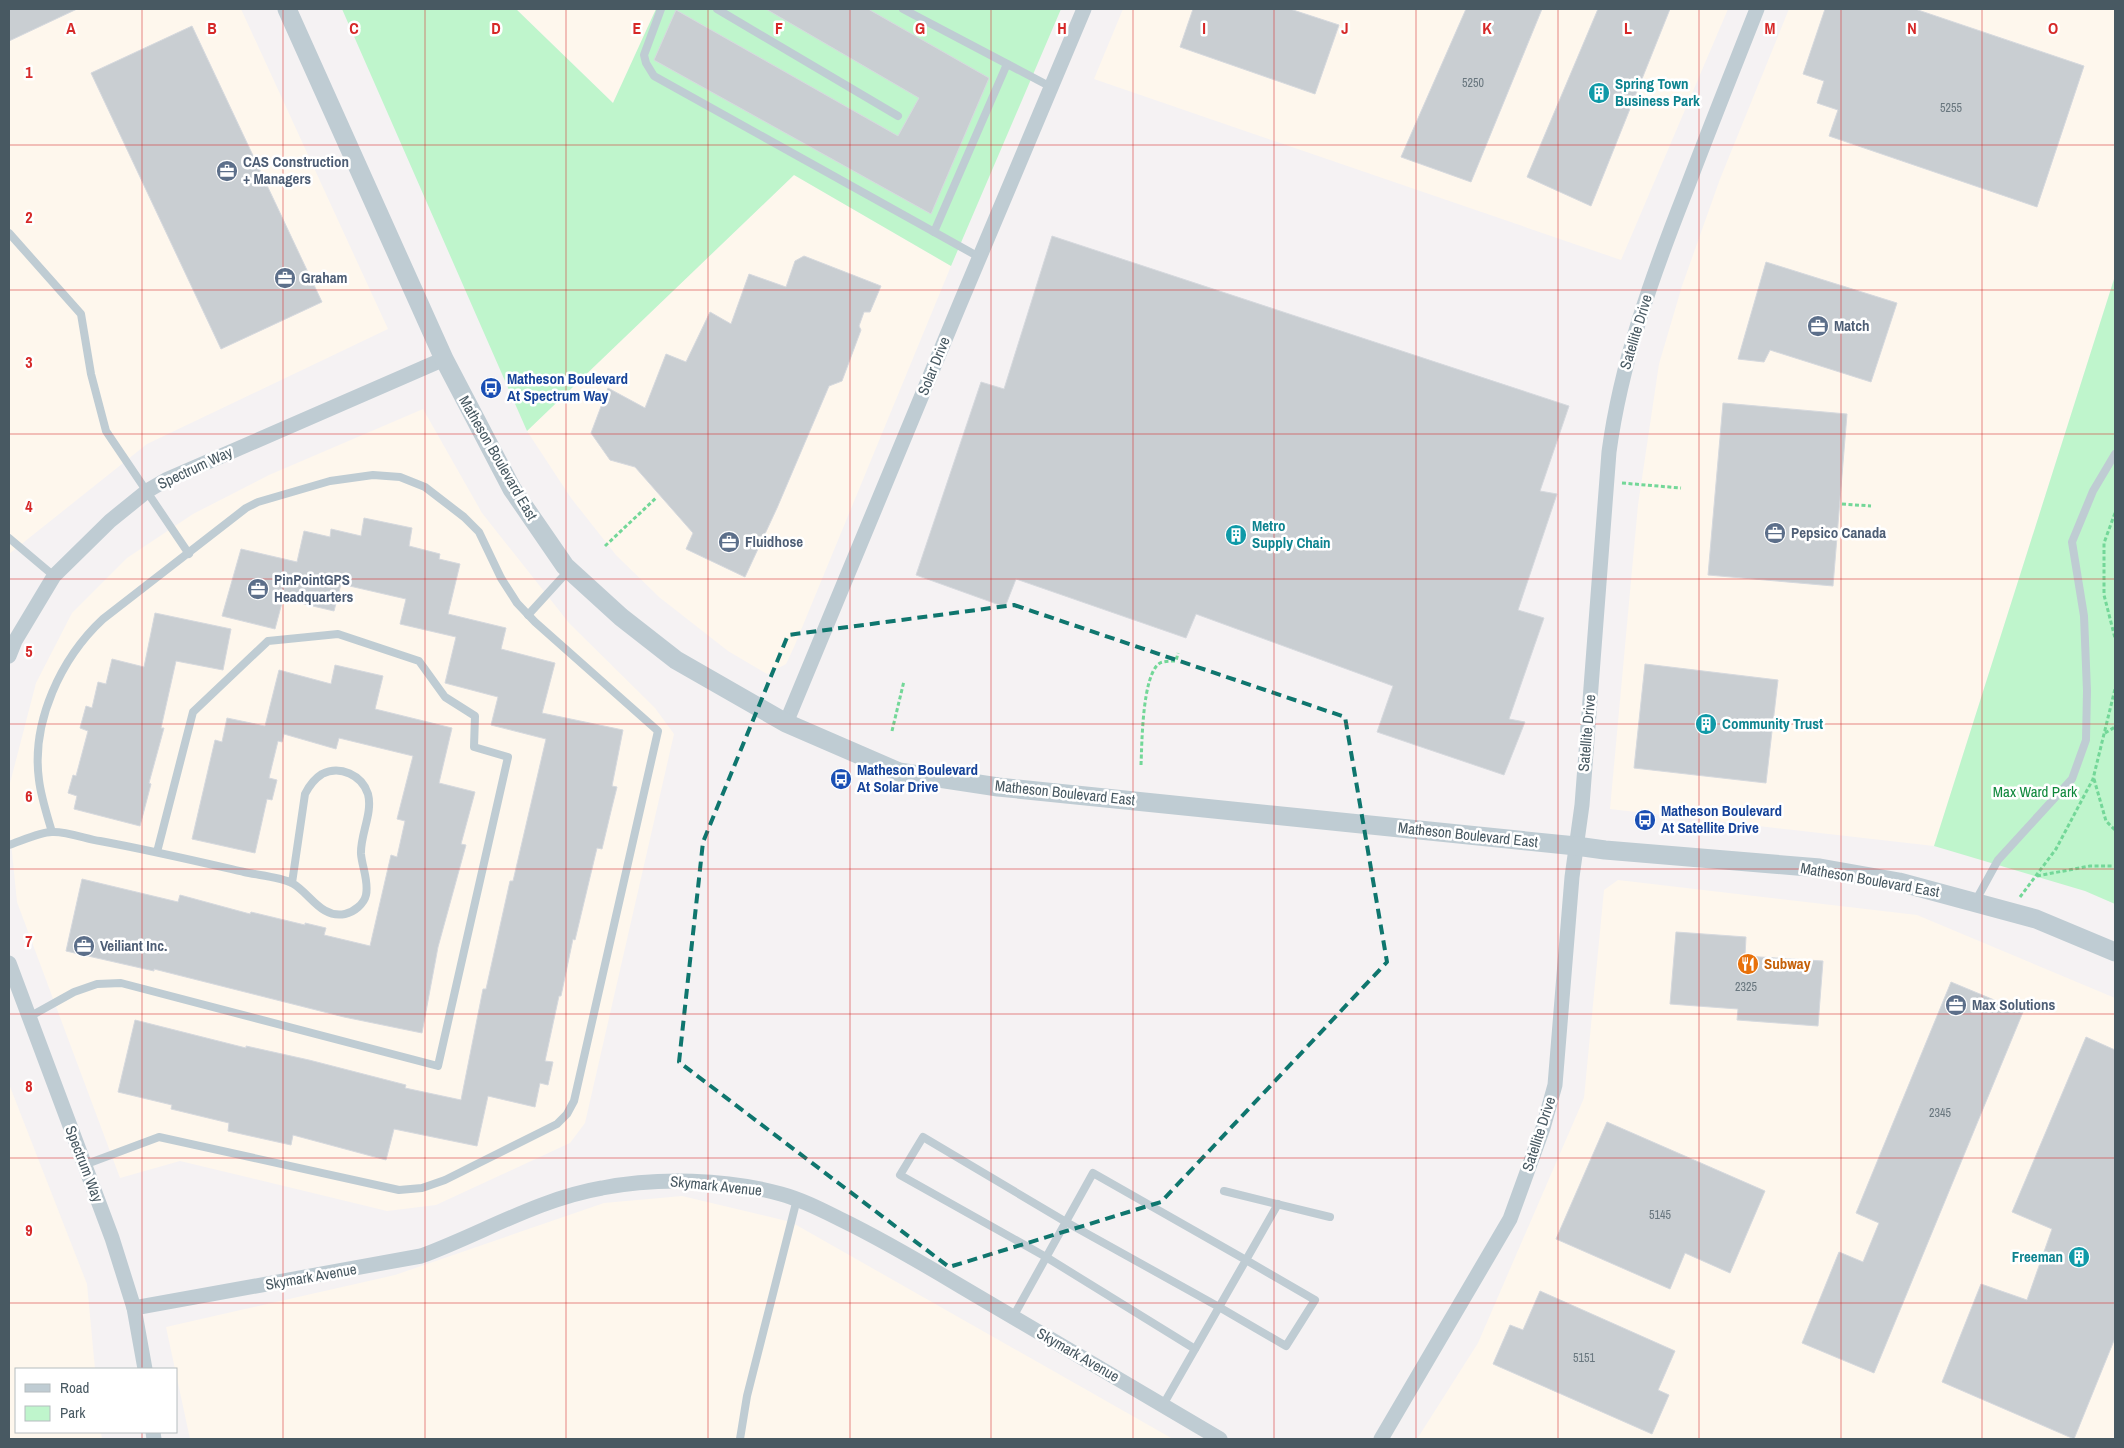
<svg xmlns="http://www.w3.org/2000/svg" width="2124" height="1448" viewBox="0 0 2124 1448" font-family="'Archivo Narrow',sans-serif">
<rect width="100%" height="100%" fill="#f5f2f3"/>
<g fill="#fef7ed">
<path d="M9,9H241L388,329L147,444L9,554Z"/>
<path d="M516,9H656L613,103Z"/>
<path d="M1123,9H1728L1621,260L1094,79Z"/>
<path d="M1789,9H2115V276L1934,846L1610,809L1638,505L1659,364L1682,286L1720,179Z"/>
<path d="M794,175L951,266L794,647L786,664L767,674L728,651L659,597L616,555L571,498L527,431Z"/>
<path d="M423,409L482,513L569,623L655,708L674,734L585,1123L570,1143L436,1205L387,1211L180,1161L120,1178L17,902L9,823V787L36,683L72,613L127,558L193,514L269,475Z"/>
<path d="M1618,880L1917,915L2115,998V1439H1417L1478,1343L1584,1098L1604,890Z"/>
<path d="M9,1084L87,1284L95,1369H16V1432H101L102,1439H9Z"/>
<path d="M682,1196L791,1222L1173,1439H190L166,1327L395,1275L604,1203Z"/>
</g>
<g fill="#bff5cc">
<path d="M342,9H516L613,103L656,9H1061L951,266L794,175L527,431Z"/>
<path d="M2115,276V904L2085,891L1934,846Z"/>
</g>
<g fill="#c9ced2" stroke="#d6d9de">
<path d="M9,9H77L9,41Z"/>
<path d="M766,9H868L989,78L931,214L654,60L676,10L898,136L919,98Z"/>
<path d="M1193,9H1290L1339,25L1315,94L1180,47Z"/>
<path d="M1466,9H1542L1471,182L1401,157Z"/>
<path d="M1598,9H1670L1591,206L1527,177Z"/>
<path d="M1825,9H1915L2084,66L2037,207L1829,136L1838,110L1817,103L1824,81L1803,74Z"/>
<path d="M192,26L322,302L221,349L91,73Z"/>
<path d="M1052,236L1569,406L1540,491L1557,494L1518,610L1544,618L1509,719L1525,722L1504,775L1377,732L1393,686L1196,614L1186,638L1016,579L1005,607L916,575L981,382L1004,389Z"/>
<path d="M804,256L881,286L870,312H864L859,326L861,330L842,381L829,386L777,508L745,577L686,549L693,533L635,467L610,460L591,433L608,388L645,408L666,354L686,362L710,312L731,324L749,274L786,287L795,261Z"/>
<path d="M1766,262L1897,303L1871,382L1770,350L1764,362L1738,359Z"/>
<path d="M1723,403L1847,414L1833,586L1708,575Z"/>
<path d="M364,518L412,528L409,546L440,554L439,559L460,564L448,614L506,628L501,649L555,663L542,713L623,730L612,786L617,787L612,807L602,849L597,848L575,940L573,939L561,996H559L545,1061L553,1062L548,1085L540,1083L535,1107L488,1096L477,1146L394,1129L386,1160L293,1135L291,1145L228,1131L229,1123L171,1109L172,1105L118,1092L135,1020L246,1048V1046L309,1060L406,1085L405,1088L461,1100L483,989H486L510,881H513L546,739L491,725L498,697L445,683L456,637L400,624L406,599L341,584L334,611L283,599L275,629L222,616L241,549L297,562L304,531L330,537L331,529L361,536Z"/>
<path d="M155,613L231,629L223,670L176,661L161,728H164L149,783L151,784L140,826L74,809L77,796L68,793L73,775L76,776L88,731L80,728L86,706L92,708L98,682L106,684L112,659L144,667Z"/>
<path d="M1645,664L1778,680L1766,783L1634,768Z"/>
<path d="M335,665L383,676L375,709L452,728L439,783L475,792L461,844L466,845L438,947L422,1033L344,1017L154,969V971L66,951L82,879L178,902L180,895L250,914L251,912L305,925V923L326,928L324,935L370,946L391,855L397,857L405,821L397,819L413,756L339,738L336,749L284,734L282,742L278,741L269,778L277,780L272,800L267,799L255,853L192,839L215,740L222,742L227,718L265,726L279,670L331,684Z"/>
<path d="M1676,932L1746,937L1745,956L1823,961L1818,1026L1737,1020L1738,1009L1670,1004Z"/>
<path d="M1951,982L2023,1012L1874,1373L1802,1343L1839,1252L1863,1262L1879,1223L1856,1213Z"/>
<path d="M2086,1037L2115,1050V1338L2074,1439L1942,1382L1981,1284L2027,1300L2052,1229L2012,1212Z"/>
<path d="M1607,1122L1765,1191L1730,1273L1685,1253L1670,1289L1556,1239Z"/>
<path d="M1540,1291L1675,1351L1658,1390L1669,1395L1652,1434L1493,1364L1510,1325L1523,1330Z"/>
</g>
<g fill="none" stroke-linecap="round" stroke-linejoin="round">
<g stroke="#73d798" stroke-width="3" stroke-dasharray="4 2.5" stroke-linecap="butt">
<path d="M1622,483L1681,488"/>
<path d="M1842,504L1871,506"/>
<path d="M2115,513L2104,543V595L2115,638"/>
<path d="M605,546L656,498"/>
<path d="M892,731L904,681"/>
<path d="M2105,733L2115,727"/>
<path d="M1141,765C1142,744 1142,674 1160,663C1164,661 1171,661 1176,661L1178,653"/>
<path d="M2094,779L2106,821L2115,830"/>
<path d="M2037,876L2090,866H2115"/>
<path d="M2020,897L2056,849L2093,779L2115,689"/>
</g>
<g stroke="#bfccd3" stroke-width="8">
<path d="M661,9L644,55L646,63L654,76L979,257"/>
<path d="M717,9L898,116"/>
<path d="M903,9L1051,87"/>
<path d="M934,232L1007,64"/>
<path d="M9,233L81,314L91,374L106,431L189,554"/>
<path d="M9,538L54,576"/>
<path d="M528,615L569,570"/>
<path d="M52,832C47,815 41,797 39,780C31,722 61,658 103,619L246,508L258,502L330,481L373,475L400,477L425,487L464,517L479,532L501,578L517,603L535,622L658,731L574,1101L567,1114L557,1124L445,1180L422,1188L399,1190L159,1137L84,1165"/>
<path d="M9,845C21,841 40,832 52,832C65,831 87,839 100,841C149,850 196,861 244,872C257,875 281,877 292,883C310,893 321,919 345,914C354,912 364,904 366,895C369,881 362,867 361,854C360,835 373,813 368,794C362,775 340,765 322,774C314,779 309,786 305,794L292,883"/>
<path d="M1975,902L1998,860L2072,779L2086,740L2087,691L2084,616L2072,542L2093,491L2115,454"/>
<path d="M29,1017L74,992L97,984L121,983L438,1066L508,757L474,747L475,716L445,697L419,661L338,634L268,641L193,712L157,852"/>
<path d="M1224,1191L1330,1217"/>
<path d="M1013,1317L1093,1173L1246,1260L1163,1405"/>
<path d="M1195,1349L1046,1257L900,1175L923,1137L1066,1222L1219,1307L1286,1346L1315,1300L1246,1260L1278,1204"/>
<path d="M740,1439L747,1396L797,1199"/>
</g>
<g stroke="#bfccd3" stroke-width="15">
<path d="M9,656L15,641L54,576L110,521L147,491L166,480L444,359"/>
<path d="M786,723L959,306L1084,9"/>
<path d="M9,963L112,1238L134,1308L145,1369"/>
<path d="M134,1308L421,1256C481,1234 538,1199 602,1188C658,1177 727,1179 781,1194C803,1200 822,1210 842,1220C883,1240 922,1263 962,1287C1048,1337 1134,1388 1220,1439"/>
<path d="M153,1432L154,1439"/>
<path d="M1381,1439L1510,1219L1543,1128L1555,1085L1572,877L1582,805L1609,452C1621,362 1652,277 1685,193C1708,132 1733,70 1757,9"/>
</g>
<path stroke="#bfccd3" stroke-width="19" d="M287,9L444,359L512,489L565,566L621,617L676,660L786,723L899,772L998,787L1576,846L1605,850L1820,868L1899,882L2036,919L2115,952"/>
</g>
<path fill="none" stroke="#0f766e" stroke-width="4" stroke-dasharray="10 6" stroke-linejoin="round" d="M1014,605L1345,717L1387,962L1161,1202L949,1267L679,1062L703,842L788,635Z"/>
<path fill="none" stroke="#d62828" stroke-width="1" stroke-opacity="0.55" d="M142,9V1369M283,9V1439M425,9V1439M566,9V1439M708,9V1439M850,9V1439M991,9V1439M1133,9V1439M1274,9V1439M1416,9V1439M1558,9V1439M1699,9V1439M1841,9V1439M1982,9V1439M9,145H2115M9,290H2115M9,434H2115M9,579H2115M9,724H2115M9,869H2115M9,1014H2115M9,1158H2115M9,1303H2115M142,1432V1439"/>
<defs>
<g id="building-disc" transform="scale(1.125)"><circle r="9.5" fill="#0f9aa8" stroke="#fff"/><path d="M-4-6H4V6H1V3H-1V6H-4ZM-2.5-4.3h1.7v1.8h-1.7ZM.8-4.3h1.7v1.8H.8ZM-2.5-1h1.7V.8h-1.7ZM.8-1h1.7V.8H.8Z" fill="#fff"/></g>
<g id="office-disc" transform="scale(1.125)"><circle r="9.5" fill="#5c6f8a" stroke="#fff"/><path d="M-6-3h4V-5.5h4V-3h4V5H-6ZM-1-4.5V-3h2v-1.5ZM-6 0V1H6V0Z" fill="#fff"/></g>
<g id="bus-disc" transform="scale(1.125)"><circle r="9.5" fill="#1a4fb4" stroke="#fff"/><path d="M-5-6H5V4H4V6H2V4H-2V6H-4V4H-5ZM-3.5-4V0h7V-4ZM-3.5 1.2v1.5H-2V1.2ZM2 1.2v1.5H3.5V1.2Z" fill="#fff"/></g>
<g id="restaurant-disc" transform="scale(1.125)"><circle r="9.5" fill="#e8710a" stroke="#fff"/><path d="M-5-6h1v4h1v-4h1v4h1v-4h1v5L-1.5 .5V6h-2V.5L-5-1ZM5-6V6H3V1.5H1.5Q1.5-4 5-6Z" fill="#fff"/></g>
</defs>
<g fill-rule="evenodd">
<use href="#building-disc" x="1599" y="93"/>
<use href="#office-disc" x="227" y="171"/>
<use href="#office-disc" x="285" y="278"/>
<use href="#office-disc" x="1818" y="326"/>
<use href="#bus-disc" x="491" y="388"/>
<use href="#office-disc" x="1775" y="533"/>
<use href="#building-disc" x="1236" y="535"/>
<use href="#office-disc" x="729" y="542"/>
<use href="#office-disc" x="258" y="589"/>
<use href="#building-disc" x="1706" y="724"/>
<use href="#bus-disc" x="841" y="779"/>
<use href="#bus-disc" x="1645" y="820"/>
<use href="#office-disc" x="84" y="946"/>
<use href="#restaurant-disc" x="1748" y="964"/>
<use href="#office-disc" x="1956" y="1005"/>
<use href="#building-disc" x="2079" y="1257"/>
</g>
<g text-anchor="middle" stroke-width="5" stroke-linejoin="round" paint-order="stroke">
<g font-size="12" fill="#68767e">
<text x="1473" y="87">5250</text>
<text x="1951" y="112">5255</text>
<text x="1746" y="991">2325</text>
<text x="1940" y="1117">2345</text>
<text x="1660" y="1219">5145</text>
<text x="1584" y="1362">5151</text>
</g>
<g font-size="15" font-weight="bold" fill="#0d838f" stroke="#fff" text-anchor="start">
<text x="1615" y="89">Spring Town<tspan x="1615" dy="17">Business Park</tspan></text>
<text x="1252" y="531">Metro<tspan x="1252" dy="17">Supply Chain</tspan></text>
<text x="1722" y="729">Community Trust</text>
<text x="2063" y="1262" text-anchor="end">Freeman</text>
</g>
<g font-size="15" font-weight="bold" fill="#4e5e75" stroke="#fff" text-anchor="start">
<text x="243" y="167">CAS Construction<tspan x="243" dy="17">+ Managers</tspan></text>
<text x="301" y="283">Graham</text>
<text x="1834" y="331">Match</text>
<text x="1791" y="538">Pepsico Canada</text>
<text x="745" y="547">Fluidhose</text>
<text x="274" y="585">PinPointGPS<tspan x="274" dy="17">Headquarters</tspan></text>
<text x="100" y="951">Veiliant Inc.</text>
<text x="1972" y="1010">Max Solutions</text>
</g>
<g font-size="15" fill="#485962" stroke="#fff">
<text transform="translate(1636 332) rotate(-73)" y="5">Satellite Drive</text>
<text transform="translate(934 366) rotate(-68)" y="5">Solar Drive</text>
<text transform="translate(498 458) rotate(60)" y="5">Matheson Boulevard East</text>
<text transform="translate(195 468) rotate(-25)" y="5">Spectrum Way</text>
<text transform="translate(1587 733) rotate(-85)" y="5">Satellite Drive</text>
<text transform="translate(1065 793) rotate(6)" y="5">Matheson Boulevard East</text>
<text transform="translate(1468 835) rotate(6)" y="5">Matheson Boulevard East</text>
<text transform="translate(1870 880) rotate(10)" y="5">Matheson Boulevard East</text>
<text transform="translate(1539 1134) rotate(-72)" y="5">Satellite Drive</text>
<text transform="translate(84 1164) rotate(69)" y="5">Spectrum Way</text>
<text transform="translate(716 1186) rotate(6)" y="5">Skymark Avenue</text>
<text transform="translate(311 1277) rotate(-10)" y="5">Skymark Avenue</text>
<text transform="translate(1078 1355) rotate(30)" y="5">Skymark Avenue</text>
</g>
<g font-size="15" font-weight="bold" fill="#164399" stroke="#fff" text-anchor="start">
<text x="507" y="384">Matheson Boulevard<tspan x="507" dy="17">At Spectrum Way</tspan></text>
<text x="857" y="775">Matheson Boulevard<tspan x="857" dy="17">At Solar Drive</tspan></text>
<text x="1661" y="816">Matheson Boulevard<tspan x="1661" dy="17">At Satellite Drive</tspan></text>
</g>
<g font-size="15" fill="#0e883b" stroke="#fff">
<text x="2035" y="797">Max Ward Park</text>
</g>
<g font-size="15" font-weight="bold" fill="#c56008" stroke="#fff" text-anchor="start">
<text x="1764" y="969">Subway</text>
</g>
</g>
<g font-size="16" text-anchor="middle" font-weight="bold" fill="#d62828" stroke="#fff" stroke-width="5" stroke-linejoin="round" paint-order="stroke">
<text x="71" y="34">A</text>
<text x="212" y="34">B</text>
<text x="354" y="34">C</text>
<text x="496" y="34">D</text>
<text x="637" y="34">E</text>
<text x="779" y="34">F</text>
<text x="920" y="34">G</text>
<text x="1062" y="34">H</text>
<text x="1204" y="34">I</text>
<text x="1345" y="34">J</text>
<text x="1487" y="34">K</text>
<text x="1628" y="34">L</text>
<text x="1770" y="34">M</text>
<text x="1912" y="34">N</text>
<text x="2053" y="34">O</text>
<text x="29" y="78">1</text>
<text x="29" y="223">2</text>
<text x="29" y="368">3</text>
<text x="29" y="512">4</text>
<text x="29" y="657">5</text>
<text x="29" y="802">6</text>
<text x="29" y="947">7</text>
<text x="29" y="1092">8</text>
<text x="29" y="1236">9</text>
</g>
<rect width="2124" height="1448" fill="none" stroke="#485962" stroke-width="20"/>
<rect x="15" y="1368" width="162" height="65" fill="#ffffff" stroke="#b6bdc0"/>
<rect x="25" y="1384" width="25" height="8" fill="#bfccd3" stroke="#b6bdc0"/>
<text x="60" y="1393" font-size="15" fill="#485962">Road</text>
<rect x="25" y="1406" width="25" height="15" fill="#bff5cc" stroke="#b6bdc0"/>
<text x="60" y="1418" font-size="15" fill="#485962">Park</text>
</svg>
